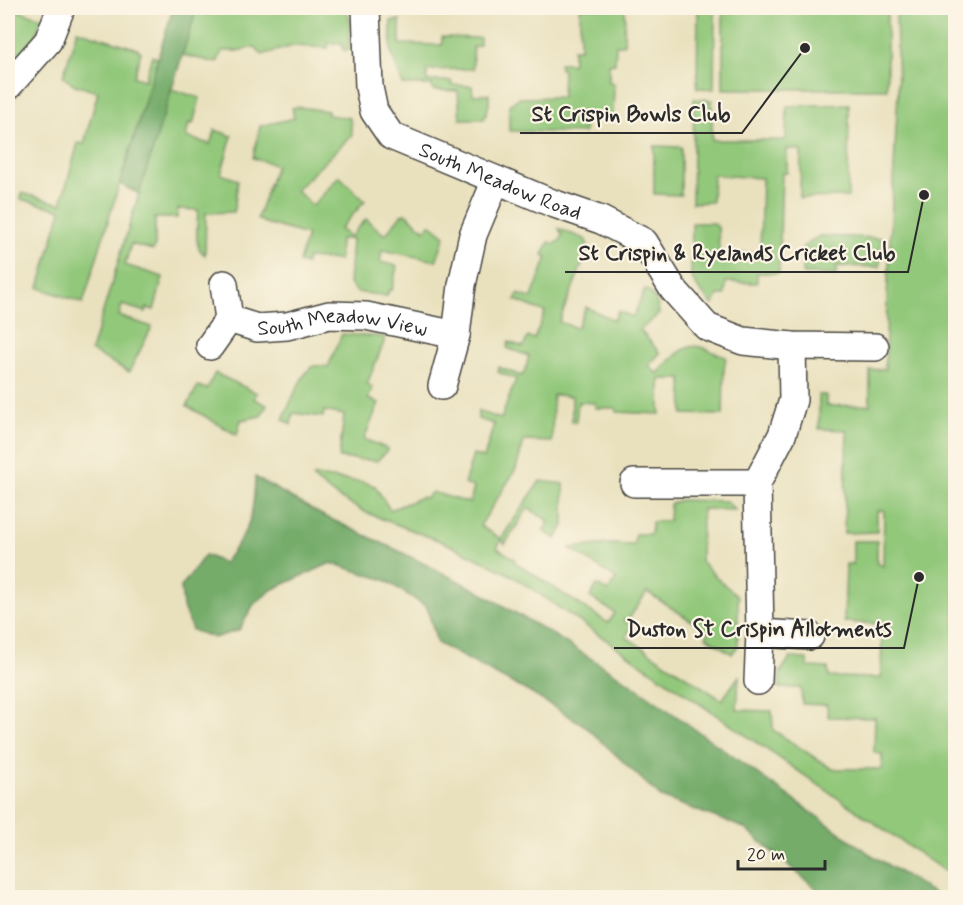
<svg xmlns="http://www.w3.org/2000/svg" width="963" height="905" viewBox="0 0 963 905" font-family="Mynerve,sans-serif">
<rect width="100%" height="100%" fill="#fcf5e5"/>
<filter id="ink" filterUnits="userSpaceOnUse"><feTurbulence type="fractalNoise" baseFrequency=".0167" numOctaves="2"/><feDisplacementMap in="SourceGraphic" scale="12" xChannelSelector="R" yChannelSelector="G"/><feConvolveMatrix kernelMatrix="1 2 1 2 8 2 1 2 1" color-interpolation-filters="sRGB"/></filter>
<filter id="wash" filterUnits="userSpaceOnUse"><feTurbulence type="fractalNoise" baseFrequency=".008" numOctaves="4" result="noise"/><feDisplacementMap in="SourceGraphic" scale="24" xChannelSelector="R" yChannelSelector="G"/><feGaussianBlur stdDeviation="1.35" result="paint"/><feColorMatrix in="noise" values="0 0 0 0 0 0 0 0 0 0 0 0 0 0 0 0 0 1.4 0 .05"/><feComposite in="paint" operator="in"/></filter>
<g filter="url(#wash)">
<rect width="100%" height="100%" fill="#e9e1be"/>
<g fill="#92c87a" stroke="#5e7a52" stroke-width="1.5">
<path d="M8,8L43,18L36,35L18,57L8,55Z"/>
<path d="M197,8H347L350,22L349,50H343L342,43H329L328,48L293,46L262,55L255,47L237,51H222L217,63L182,55Z"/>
<path d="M580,8H625L624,45H616L615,63L609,64V82L614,83L613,119H585L584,133L509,131V105L519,98L562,97L563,70L560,69L559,63H573V49H580Z"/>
<path d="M698,8H715L714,89L697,88Z"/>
<rect x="723" y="8" width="164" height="81"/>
<path d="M896,8H955V878L511,575L450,545L367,513L336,496L313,478L315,476L363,482L375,486L390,510L422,497L426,498L432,492L470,503L474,487L464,484L473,455L484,458L494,424L478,419V411L501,419L516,379L498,372L499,367L521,376L525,371L529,356L507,348L509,342L523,347L528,337L534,339L545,312L515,300L518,294L530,298L532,297L547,257L543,255L549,242L554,244L560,241L562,235L559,229L585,239L589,247L559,322L577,328L586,307L614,320L618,311L633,317L645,289C655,295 658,303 659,314L640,330L660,353L649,365L657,374C669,362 685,340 704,348C712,351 718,355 726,357L724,369L723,415L683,414L682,379H660V414L617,412L616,408H595V403L578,402L576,422H572V396L553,395L552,442L524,441L516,469L480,526L501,539L540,481L564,484V526L556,539L543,531L549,521L528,508L505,544L501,540L497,548L515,559L514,562L608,623L615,613L590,597L597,585L608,591L616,579L570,548L608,544L634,545L635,534H651L652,522L669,521L670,504L680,500L726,501L735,510L702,509L701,561L720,581L738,596V646L732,654L706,637L709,632L647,592L628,620H624L632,626L626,637L722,700L739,676L737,710L772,711L773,730L832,769H882V754L874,753L875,718L828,717L827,705L802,704L801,688H779L781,671L790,658L807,659V667L828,668L829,677L881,678L882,624L844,622L846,564H853V541H877V564L883,566L884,510L877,511V532L844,533L847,430L819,429V395H826V406L870,405V370L885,369L887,299L898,92Z"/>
<path d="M400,20V44L442,45V37L480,38V45L473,47V69L427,70V81H451L452,85L472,86L473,95L489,94V105L484,119H460L458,91L433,90L432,85H403L391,51V21Z"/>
<path d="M77,30L138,49L141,52L134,77L145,80L152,56L158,58L83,303L39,288L61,210L21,199L22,193L61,204L78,143L84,144L98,92L75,85L63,77Z"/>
<path d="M171,89L200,98L193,124L189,123L186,137L210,144L215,130L232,136L221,174L238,180L234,212L206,213L205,255C192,247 198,224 198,210L178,209L177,218H155V246L153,250L131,244L125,265L163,277L154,310L147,308L146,312L122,305L119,316L152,327L129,372L91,351Z"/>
<path d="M694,99L712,100V140H786L787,106L849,104L848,197L800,198L801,150L787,149V173H782L779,273H757V283L726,282L725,295H718L713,305L700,291L691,277L692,223H713L718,227L719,253H760L762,178L713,175L712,202L692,203Z"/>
<path d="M299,107L328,111V115L350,118L352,135L296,190L313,206L339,176L365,201L340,229L350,237L366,219L385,235L401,215L405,213L425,230L430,224L445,236L436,261L382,250L380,262L397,266L392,290H389L387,296L357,292L349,284L352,239H340L339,260L307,258L306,264L299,262L307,235L265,223L257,219L276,165L253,158L260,126L294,118L292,108Z"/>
<path d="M654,146L681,147V195L654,194Z"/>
<path d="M819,236L881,238L880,267L837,266L836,275L803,274V247Z"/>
<path d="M342,334L384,337V342L367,384L373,387L368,399L379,403L364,439L388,449L377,461L339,458L344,415L324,411L323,417L293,413L291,425L283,419C289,407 302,370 314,366C319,365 323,366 328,367Z"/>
<path d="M215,373L257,393L254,399L267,405L261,416L241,420L237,435L187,406L198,386L207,389Z"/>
</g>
<g fill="#75ac6a" stroke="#506c4a" stroke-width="1.5">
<path d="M173,8H197L139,194L120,184Z"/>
<path d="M255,477L320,514L403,553L478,591L555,636L630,683L870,854L940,897H826L744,828L661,797L584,725L527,691L437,643L427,607L385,580L331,563L273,589L254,604L239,630L214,638L192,630L183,607L181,587L205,555L224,563C249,530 254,518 255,477Z"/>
</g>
</g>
<g filter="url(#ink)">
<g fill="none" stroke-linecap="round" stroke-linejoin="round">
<g stroke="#484641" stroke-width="30">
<g id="minor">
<path id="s1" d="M366,8L369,87L374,111L391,136L552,203L601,220L644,242L673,289L707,327L743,341L792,346L875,347"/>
<path d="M8,86L48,41L61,8"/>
<path id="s2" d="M229,319L257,328L287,326L329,315L366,316L456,335"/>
<path d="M210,346L229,319L224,284"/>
<path d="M442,386L456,335L462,285L473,235L496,180"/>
<path d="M634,483H757"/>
<path d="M760,633L810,636"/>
<path d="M758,681L760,633L757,483L782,435L793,400L792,346"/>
</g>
</g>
<use href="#minor" stroke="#fff" stroke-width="27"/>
</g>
</g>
<g text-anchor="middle" stroke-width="4.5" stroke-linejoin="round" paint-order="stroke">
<g font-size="21" fill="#2b2b2b" stroke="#fcf5e5">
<text dy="7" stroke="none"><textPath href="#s1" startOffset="252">South Meadow Road</textPath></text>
<text dy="7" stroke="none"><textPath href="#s2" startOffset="116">South Meadow View</textPath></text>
</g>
</g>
<path fill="none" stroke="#2b2b2b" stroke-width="2" d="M805 48L742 133H520M924 195L908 272H565M919 577L904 648H614"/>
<g fill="#2b2b2b" stroke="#fcf5e5" stroke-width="2">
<circle cx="805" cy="48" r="6"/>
<circle cx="924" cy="195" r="6"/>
<circle cx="919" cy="577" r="6"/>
</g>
<g font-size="22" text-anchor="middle" font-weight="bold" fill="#2b2b2b" stroke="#fcf5e5" stroke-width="4.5" stroke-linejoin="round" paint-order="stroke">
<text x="631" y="121">St Crispin Bowls Club</text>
<text x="737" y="260">St Crispin &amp; Ryelands Cricket Club</text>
<text x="759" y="636">Duston St Crispin Allotments</text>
</g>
<rect width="963" height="905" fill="none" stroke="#fcf5e5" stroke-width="30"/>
<path d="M738 860v9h87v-9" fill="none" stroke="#2b2b2b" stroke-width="3"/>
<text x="747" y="860" font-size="18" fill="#2b2b2b" stroke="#fcf5e5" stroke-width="4.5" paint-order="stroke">20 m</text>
</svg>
